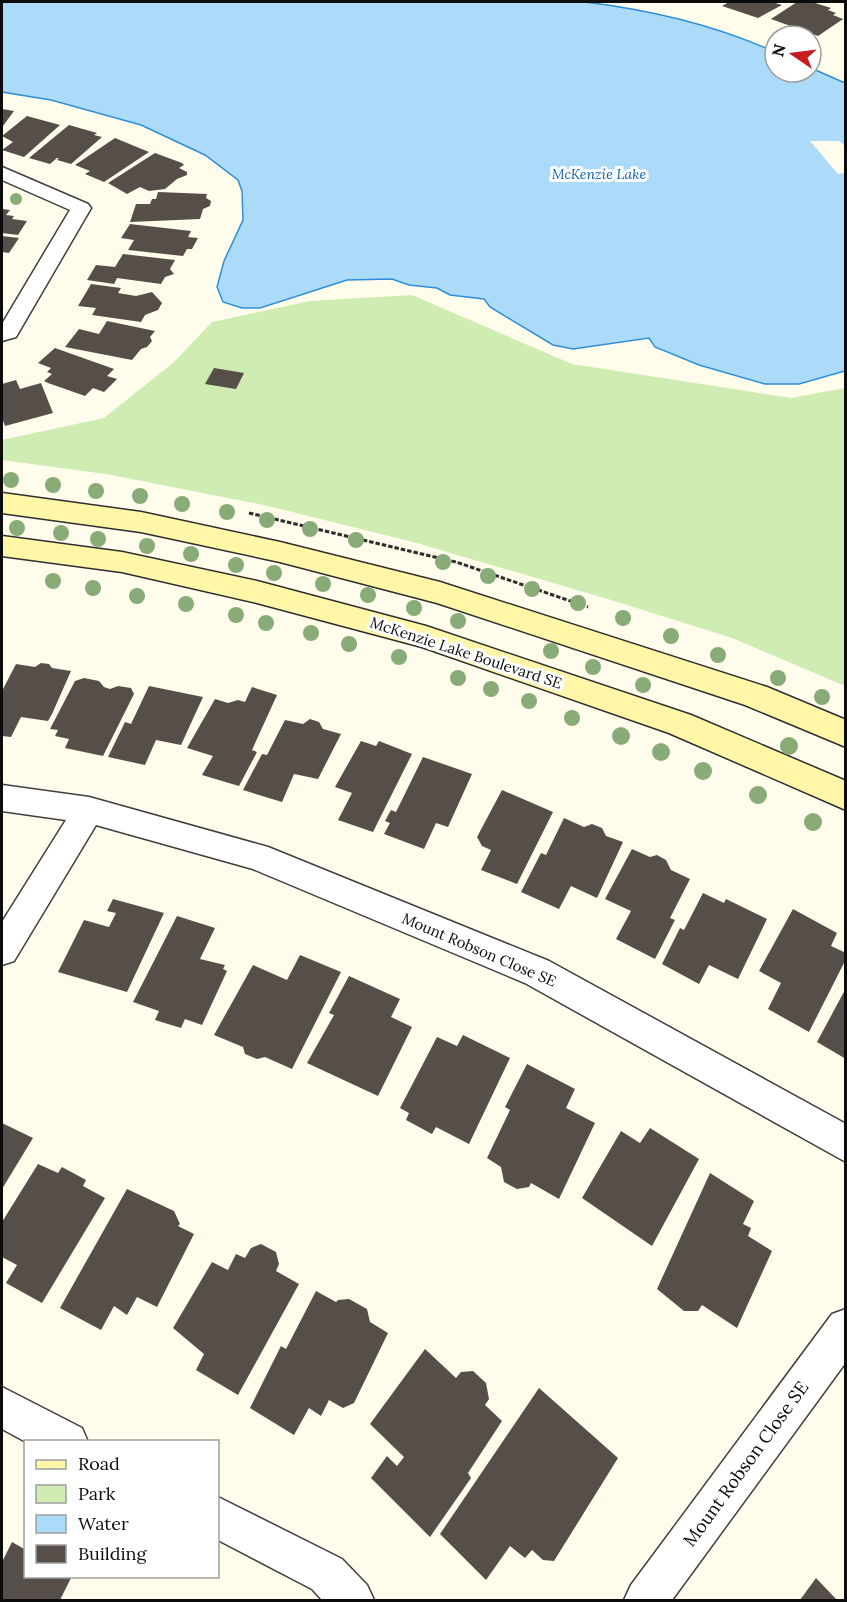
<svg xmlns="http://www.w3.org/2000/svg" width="847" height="1602" viewBox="0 0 847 1602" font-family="Lora,serif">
<rect width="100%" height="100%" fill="#fffcec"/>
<path fill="#cfecb3" d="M412,295L572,364L791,398L845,388V686L732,638L611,600L413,542L264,505L106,474L2,460V440L104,418L174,362L212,322L310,301Z"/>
<path fill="#acdbfa" stroke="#2e8fd7" stroke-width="1.5" d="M2,2H585C651,10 715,25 775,52V72H811V68L845,83V371L799,384H765L699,365L655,347L649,338L573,349L553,345L490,307L484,299L450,295L437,288L409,285L392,279L347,280L260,308H242L223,302L217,287L224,261L243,220L242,191L238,180L205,155L141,125L51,100L2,92Z"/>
<path fill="#fffcec" d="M810,141H839L845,146V173L838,174Z"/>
<g fill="#564e48">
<path d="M729,2H772L782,5L758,18L722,6Z"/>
<path d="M797,2H812L831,8L828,10L836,13L833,15L843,19L818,36L771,19Z"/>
<path d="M2,109L14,111L3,126H2Z"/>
<path d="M27,116L60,125L24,157L2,150L13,142L2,136Z"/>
<path d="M69,125L97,133L94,135L102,137L71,164L57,160L59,158H57L50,164L29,158Z"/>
<path d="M115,138L149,152L104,182L85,174L90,171L75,165Z"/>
<path d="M155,153L182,163L184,165L179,168L187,172V175L177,179L165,189L149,191L140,187L127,194L108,183Z"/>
<path d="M158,192L207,194L206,198L211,201L210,206L203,209L200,219L130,222L136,204H150L152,199H156Z"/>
<path d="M2,209L10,210L6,215L14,216L12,219L27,221L18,235L2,233Z"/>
<path d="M130,224L191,231L188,237L198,238L192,249H187L183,256L128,250L134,240L121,238Z"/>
<path d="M2,236L19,238L9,253L2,252Z"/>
<path d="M123,254L175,260L170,269L174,274L165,277L161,284L117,278L114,284L87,280L96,265L115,267Z"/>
<path d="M91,284L121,288L118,293L136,296L152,292L162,303L158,310L145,315L141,322L92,315L96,308L78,306Z"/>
<path d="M107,321L155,331L150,337L152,341L147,347L141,349L132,360L65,347L79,329L99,334Z"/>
<path d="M55,348L114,369L107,376L117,379L104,392L93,388L85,396L48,383L44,381L52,374L47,372L51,368L38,363Z"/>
<path d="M214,368L244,373L236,389L205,384Z"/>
<path d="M16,380L20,389L41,383L53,413L5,426L2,418V384Z"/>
<path d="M41,663L49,664L52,668L71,671L52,714L48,721L21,717L11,737L2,736V691L16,664L35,667Z"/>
<path d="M84,678L99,681L104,687L110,689L118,686L131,688L134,694L103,756L65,748L69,739L55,736L58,730L50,729L75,681Z"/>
<path d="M149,686L203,697L181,745L156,740L145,765L108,757L125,722L131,724Z"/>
<path d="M252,687L277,695L252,750L257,752L239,786L202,775L213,756L187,748L215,699L228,703L238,700L245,702Z"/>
<path d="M310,719L319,722L323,729L341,734L318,779L294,774L282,802L243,790L262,754L267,755L285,720L303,724Z"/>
<path d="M361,741L376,746L379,741L412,754L373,832L338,820L352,793L335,787Z"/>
<path d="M423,757L472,774L448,827L436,823L424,849L384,834L390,823L385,821L391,810L396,812Z"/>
<path d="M502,790L553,812L517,884L481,870L491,850L482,846L477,837Z"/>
<path d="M564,818L584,827L592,824L602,828L606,836L623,842L597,898L571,886L559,909L521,892L541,853L546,855Z"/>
<path d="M632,849L650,857L657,855L666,860L671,870L690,879L670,918L675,920L655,959L616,939L631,911L605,899Z"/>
<path d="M703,893L724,903L726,899L767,919L738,979L709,965L699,984L662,964L680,928L684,930Z"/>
<path d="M113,899L164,913L127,992L58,972L84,920L109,927L116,913L107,911Z"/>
<path d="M793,909L837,933L831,946L846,953V959L809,1032L768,1009L781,983L759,971Z"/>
<path d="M177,916L215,928L200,959L225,965L223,969L227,971L202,1025L185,1019L181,1028L155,1020L159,1011L133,1002Z"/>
<path d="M300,955L341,972L292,1069L265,1057L257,1059L245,1054L243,1047L214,1035L253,965L287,980Z"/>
<path d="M349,976L400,999L391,1017L412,1027L378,1096L307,1063L334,1015L329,1013Z"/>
<path d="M846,988V1059L817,1042Z"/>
<path d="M463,1035L510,1058L469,1144L436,1127L432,1134L406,1120L409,1113L400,1108L437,1037L457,1046Z"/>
<path d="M527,1064L575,1089L566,1108L595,1123L559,1199L531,1183L529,1187L517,1189L504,1182L501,1167L487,1158L510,1110L505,1107Z"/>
<path d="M2,1123L33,1138L2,1189Z"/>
<path d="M650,1128L699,1159L652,1246L582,1198L621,1131L640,1143Z"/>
<path d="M38,1164L58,1173L62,1167L86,1180L83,1186L105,1198L42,1303L6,1283L17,1265L2,1257V1222Z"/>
<path d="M710,1173L754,1201L743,1224L751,1228L748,1236L772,1251L737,1328L702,1305L698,1311H684L657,1289Z"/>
<path d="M127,1189L174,1211L180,1224L178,1226L194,1234L157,1307L137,1297L127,1315L114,1306L101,1330L60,1308Z"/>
<path d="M261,1244L276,1252L279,1264L276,1271L299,1284L238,1395L196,1370L204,1354L173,1328L212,1262L228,1270L236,1254L245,1258L251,1248Z"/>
<path d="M316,1291L336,1302L338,1300L349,1299L367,1309L370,1322L388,1333L354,1403L343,1408L329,1400L321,1416L309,1408L294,1435L250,1408L281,1346L286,1349Z"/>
<path d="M425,1349L456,1378L461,1372L473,1371L486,1383L489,1399L485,1405L502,1421L468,1473L471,1478L430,1537L371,1478L387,1456L397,1466L404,1457L370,1424Z"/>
<path d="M539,1388L618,1458L554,1561L543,1560L532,1550L525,1558L510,1546L486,1580L440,1534Z"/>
<path d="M12,1542L26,1550V1576H68L71,1578L60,1600H2V1562Z"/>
<path d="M816,1578L837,1600H800Z"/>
</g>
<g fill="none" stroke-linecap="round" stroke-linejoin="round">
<g stroke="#3f3f3f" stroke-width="3">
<g id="minor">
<path d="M2,167L88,204L91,208L16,337L2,341V324L70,210L2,180Z"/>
<path d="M2,785L89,797L268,847L549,961L846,1124V1162L525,983L253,869L96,825L14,961L2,965V922L66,820L2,811Z"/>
<path d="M846,1309V1362L672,1600H624L631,1585L832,1314Z"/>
<path d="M2,1387L82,1428L88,1442H26L2,1429Z"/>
<path d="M218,1497L342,1559L367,1585L374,1600H322L312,1589L218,1540Z"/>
</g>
</g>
<g stroke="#2e2e2e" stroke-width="3">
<g id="secondary">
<path d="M2,493L141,512L280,542L440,582L767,687L846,720V747L745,705L437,603L280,562L141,532L2,513Z"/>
<path d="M2,536L122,552L257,581L426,626L691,715L846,781V810L669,733L422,647L257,603L122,572L2,556Z"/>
</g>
</g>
<path stroke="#2e2e2e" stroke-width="3" stroke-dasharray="4.5 2" stroke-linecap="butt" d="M249,513L456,562L588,607"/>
<use href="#minor" fill="#fff" fill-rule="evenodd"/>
<use href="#secondary" fill="#fff7a7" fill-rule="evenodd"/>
</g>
<g fill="#88ab77">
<circle cx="16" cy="199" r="6"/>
<circle cx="11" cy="480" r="8"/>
<circle cx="53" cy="485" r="8"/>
<circle cx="96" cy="491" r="8"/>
<circle cx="140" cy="496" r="8"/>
<circle cx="182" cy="504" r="8"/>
<circle cx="227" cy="512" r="8"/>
<circle cx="267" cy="520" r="8"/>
<circle cx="17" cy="528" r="8"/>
<circle cx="310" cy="529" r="8"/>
<circle cx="61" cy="533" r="8"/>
<circle cx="98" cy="539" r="8"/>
<circle cx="356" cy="540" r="8"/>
<circle cx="147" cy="546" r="8"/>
<circle cx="191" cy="554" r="8"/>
<circle cx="443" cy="562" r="8"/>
<circle cx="236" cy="565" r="8"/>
<circle cx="274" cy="573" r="8"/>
<circle cx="488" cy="576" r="8"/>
<circle cx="53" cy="581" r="8"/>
<circle cx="323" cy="584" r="8"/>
<circle cx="93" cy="588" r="8"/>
<circle cx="532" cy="589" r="8"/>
<circle cx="368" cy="595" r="8"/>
<circle cx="137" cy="596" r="8"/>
<circle cx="578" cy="603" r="8"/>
<circle cx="186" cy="604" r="8"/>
<circle cx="414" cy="608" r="8"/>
<circle cx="236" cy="615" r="8"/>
<circle cx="623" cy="618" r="8"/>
<circle cx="458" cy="621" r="8"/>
<circle cx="266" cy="623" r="8"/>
<circle cx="311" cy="633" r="8"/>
<circle cx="671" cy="636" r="8"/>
<circle cx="349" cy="644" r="8"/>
<circle cx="551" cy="651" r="8"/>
<circle cx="718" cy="655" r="8"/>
<circle cx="399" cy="657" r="8"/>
<circle cx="593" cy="667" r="8"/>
<circle cx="458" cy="678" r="8"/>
<circle cx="778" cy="678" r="8"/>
<circle cx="643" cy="685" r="8"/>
<circle cx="491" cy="689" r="8"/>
<circle cx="822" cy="697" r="8"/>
<circle cx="529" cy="701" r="8"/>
<circle cx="572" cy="718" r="8"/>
<circle cx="621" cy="736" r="9"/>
<circle cx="789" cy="746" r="9"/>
<circle cx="661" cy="752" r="9"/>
<circle cx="703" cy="771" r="9"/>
<circle cx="758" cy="795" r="9"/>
<circle cx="813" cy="822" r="9"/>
</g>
<g text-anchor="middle" stroke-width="6" stroke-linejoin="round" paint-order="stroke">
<g font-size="14" font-style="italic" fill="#0d60a6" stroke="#fff">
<text x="599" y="179">McKenzie Lake</text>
</g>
<g font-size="15" fill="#0c0c0c" stroke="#fff">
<text transform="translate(466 653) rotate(18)" y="5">McKenzie Lake Boulevard SE</text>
<text transform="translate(479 950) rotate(23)" y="5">Mount Robson Close SE</text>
</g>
<g font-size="18" fill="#0c0c0c" stroke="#fff">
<text transform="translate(746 1464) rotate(-54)" y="6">Mount Robson Close SE</text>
</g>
</g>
<rect width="847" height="1602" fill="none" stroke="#0c0c0c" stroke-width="6"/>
<rect x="24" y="1440" width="195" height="138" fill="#ffffff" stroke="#9e9e9e" stroke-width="1.5"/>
<rect x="36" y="1460" width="30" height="9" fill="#fff7a7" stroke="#9e9e9e" stroke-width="1.5"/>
<text x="78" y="1470" font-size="18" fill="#0c0c0c">Road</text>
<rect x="36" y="1485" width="30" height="18" fill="#cfecb3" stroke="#9e9e9e" stroke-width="1.5"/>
<text x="78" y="1500" font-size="18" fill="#0c0c0c">Park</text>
<rect x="36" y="1515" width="30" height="18" fill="#acdbfa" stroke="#9e9e9e" stroke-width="1.5"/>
<text x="78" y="1530" font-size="18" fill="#0c0c0c">Water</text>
<rect x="36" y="1545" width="30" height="18" fill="#564e48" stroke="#9e9e9e" stroke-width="1.5"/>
<text x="78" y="1560" font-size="18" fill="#0c0c0c">Building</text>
<g transform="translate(793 54) rotate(284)"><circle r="28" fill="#ffffff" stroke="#9e9e9e" stroke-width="1.5"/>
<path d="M0-4.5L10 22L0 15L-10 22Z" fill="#c61b1f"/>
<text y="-9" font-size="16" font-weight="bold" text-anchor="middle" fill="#0c0c0c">N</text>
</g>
</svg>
